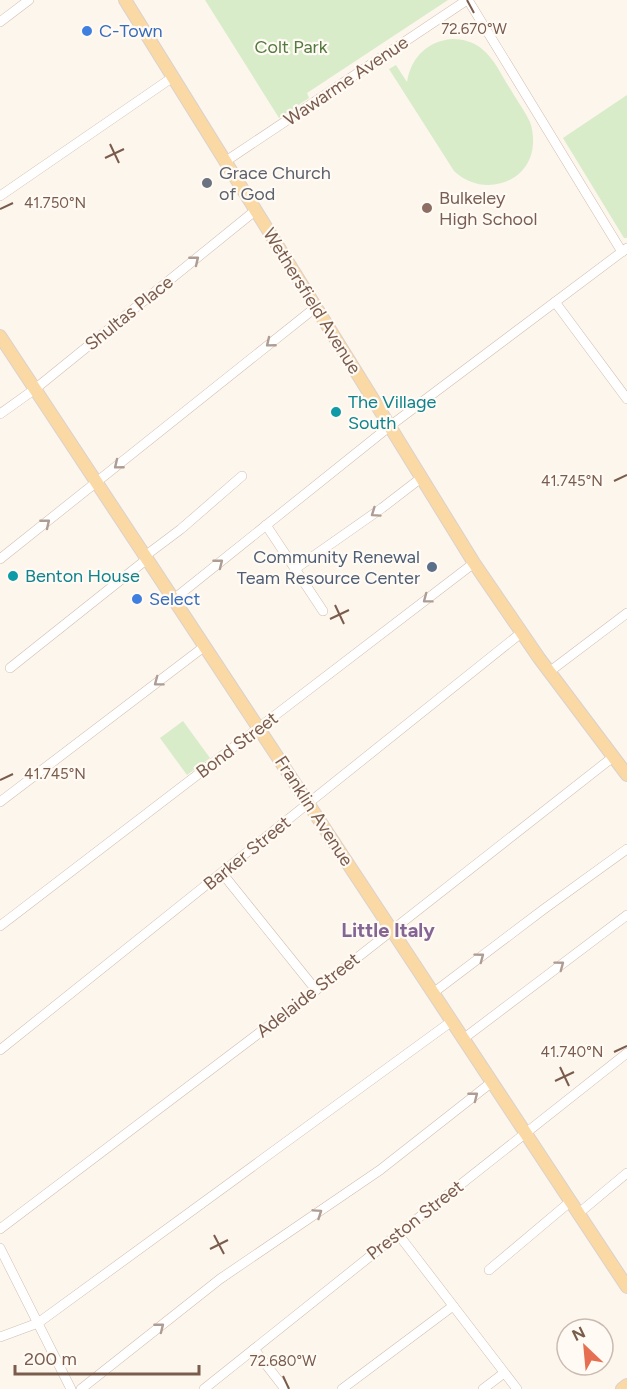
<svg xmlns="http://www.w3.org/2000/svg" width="627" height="1389" viewBox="0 0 627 1389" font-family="Figtree,sans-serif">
<rect width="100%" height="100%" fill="#fdf6ec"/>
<g fill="#d8ecc9">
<path d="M205,0H448L307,93L309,98L279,118Z"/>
<path d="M452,39C463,39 474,42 482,49C495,59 502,77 511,90C517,101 525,111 530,122C532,127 533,134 533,140C534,183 483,199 454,171L389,69L396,65L407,82C411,57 428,41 452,39Z"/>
<path d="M627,95V238H624L563,138Z"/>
<path d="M183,721L210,758L187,775L160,738Z"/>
</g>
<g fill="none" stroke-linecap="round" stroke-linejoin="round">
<g stroke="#d1beb0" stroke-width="10">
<g id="minor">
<path d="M468,0L622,252"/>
<path d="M0,22L29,0"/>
<path d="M226,161L467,0"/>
<path d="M0,196L173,77"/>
<path d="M555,302L627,399"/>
<path d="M0,414L35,389L256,210"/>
<path d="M266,525L323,611"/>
<path d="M145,556L181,529L242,476"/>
<path d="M0,559L316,307"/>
<path d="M295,569L382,508L421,478"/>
<path d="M174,599L390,426L627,248"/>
<path d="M10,668L147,559"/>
<path d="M549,672L627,613"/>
<path d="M0,802L205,646"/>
<path d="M222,873L316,990"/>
<path d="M0,926L474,563"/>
<path d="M433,993L544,909L627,849"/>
<path d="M463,1039L627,915"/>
<path d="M0,1050L521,633"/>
<path d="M579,1213L627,1173"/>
<path d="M0,1229L316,990L613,757"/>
<path d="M398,1234L517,1389"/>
<path d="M0,1248L71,1389"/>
<path d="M489,1270L571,1201"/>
<path d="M0,1337L38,1323L452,1021"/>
<path d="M254,1349L285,1389"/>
<path d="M81,1389L220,1279L380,1170L492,1082"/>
<path d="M204,1389L398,1234L627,1053"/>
<path d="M342,1389L453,1306"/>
<path d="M483,1389L504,1373"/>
</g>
</g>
<g stroke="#dad1cd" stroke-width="14">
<g id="major">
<path d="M125,0L368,391L474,563L539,658L627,775"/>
<path d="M0,336L627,1287"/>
<path d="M622,1389L627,1385"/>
</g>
</g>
<use href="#minor" stroke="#fff" stroke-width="9"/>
<use href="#major" stroke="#fbd9a5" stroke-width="12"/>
</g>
<defs><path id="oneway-chevron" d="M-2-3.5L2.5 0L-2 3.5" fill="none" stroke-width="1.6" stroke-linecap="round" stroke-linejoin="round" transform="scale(1.5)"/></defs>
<g stroke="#af9d94">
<use href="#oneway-chevron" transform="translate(195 260) rotate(-39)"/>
<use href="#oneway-chevron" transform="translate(270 343) rotate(141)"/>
<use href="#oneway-chevron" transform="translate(118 465) rotate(141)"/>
<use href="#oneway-chevron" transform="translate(375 513) rotate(145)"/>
<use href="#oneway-chevron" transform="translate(46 523) rotate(-39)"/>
<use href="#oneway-chevron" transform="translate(219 563) rotate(-38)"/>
<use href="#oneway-chevron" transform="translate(427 599) rotate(143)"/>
<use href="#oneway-chevron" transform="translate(158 682) rotate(143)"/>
<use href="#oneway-chevron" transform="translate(480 957) rotate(-37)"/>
<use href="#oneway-chevron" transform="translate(560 965) rotate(-37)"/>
<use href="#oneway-chevron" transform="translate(474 1096) rotate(-38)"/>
<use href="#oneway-chevron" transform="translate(318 1213) rotate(-34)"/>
<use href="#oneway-chevron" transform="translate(160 1327) rotate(-38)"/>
</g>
<path fill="none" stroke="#7a5c4d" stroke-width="2" d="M467,0L474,13M110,144L119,163M105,158L124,149M0,209L13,203M614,481L627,475M335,605L344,624M330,619L349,610M0,780L13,774M614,1052L627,1046M560,1067L569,1086M555,1081L574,1072M214,1235L224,1254M210,1249L228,1240M283,1376L289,1389"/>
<g fill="#3f7fe0" stroke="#fffaf3" stroke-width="2">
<circle cx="87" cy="31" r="6"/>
<circle cx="137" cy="599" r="6"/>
</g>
<circle fill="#6b7280" stroke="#fffaf3" stroke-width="2" cx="207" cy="183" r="6"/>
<circle fill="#8d6e63" stroke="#fffaf3" stroke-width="2" cx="427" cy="208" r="6"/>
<g fill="#0f9aa8" stroke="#fffaf3" stroke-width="2">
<circle cx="336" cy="412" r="6"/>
<circle cx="13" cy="576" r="6"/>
</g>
<circle fill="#5c6f8a" stroke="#fffaf3" stroke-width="2" cx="432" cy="567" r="6"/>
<g text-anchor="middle" stroke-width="4.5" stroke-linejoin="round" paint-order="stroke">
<g font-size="18" fill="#366cbe" stroke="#fffaf3" text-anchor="start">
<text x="99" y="37">C-Town</text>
<text x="149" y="605">Select</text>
</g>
<g font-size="18" fill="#537a41" stroke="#fffaf3">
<text x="291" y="53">Colt Park</text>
</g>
<g font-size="18" fill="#7a5c4d" stroke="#fffaf3">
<text transform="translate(346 81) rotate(-34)" y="6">Wawarme Avenue</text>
<text transform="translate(312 301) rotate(58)" y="6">Wethersfield Avenue</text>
<text transform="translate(129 313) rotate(-39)" y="6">Shultas Place</text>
<text transform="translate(237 745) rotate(-37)" y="6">Bond Street</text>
<text transform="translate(314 811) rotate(57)" y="6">Franklin Avenue</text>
<text transform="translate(247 853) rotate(-39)" y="6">Barker Street</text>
<text transform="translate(308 995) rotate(-38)" y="6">Adelaide Street</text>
<text transform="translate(415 1220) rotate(-38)" y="6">Preston Street</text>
</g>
<g font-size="18" fill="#5b616d" stroke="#fffaf3" text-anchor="start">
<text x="219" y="179">Grace Church<tspan x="219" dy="21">of God</tspan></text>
</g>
<g font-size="18" fill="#785e54" stroke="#fffaf3" text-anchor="start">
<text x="439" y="204">Bulkeley<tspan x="439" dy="21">High School</tspan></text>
</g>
<g font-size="18" fill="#0d838f" stroke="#fffaf3" text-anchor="start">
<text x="348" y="408">The Village<tspan x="348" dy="21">South</tspan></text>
<text x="25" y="582">Benton House</text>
</g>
<g font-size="18" fill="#4e5e75" stroke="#fffaf3" text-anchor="end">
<text x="420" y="563">Community Renewal<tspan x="420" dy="21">Team Resource Center</tspan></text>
</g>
<g font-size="20" font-weight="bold" fill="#846695" stroke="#fffaf3">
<text x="388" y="937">Little Italy</text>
</g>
</g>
<g font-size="15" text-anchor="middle" fill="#7a5c4d" stroke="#fffaf3" stroke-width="4.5" stroke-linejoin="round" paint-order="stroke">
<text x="474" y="34">72.670°W</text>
<text x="55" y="208">41.750°N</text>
<text x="572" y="486">41.745°N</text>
<text x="55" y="779">41.745°N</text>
<text x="572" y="1057">41.740°N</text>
<text x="283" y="1366">72.680°W</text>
</g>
<g transform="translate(585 1347) rotate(334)"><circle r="28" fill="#fffaf3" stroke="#cabbb1" stroke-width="1.5"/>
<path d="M0-4.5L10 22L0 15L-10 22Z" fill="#e76f51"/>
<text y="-9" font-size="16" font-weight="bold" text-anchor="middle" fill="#7a5c4d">N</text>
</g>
<path d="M15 1365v9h184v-9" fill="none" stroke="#7a5c4d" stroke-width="3"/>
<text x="24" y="1365" font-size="18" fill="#7a5c4d" stroke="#fffaf3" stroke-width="4.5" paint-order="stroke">200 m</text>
</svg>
